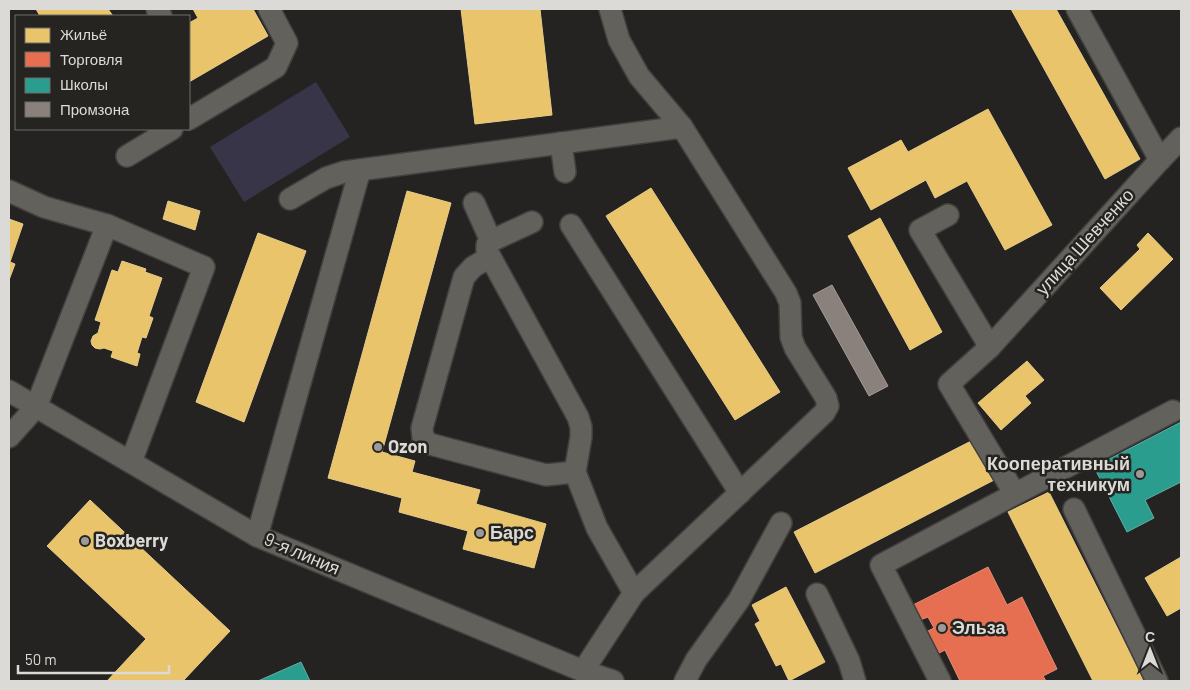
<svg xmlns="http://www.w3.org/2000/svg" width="1190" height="690" viewBox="0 0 1190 690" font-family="Barlow,sans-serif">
<rect width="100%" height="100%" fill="#252321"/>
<path fill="#393549" d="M316,82L350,137L244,202L210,147Z"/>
<g fill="#e9c46a" stroke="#e5cb8b">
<path d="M36,9H108L113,16H40Z"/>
<path d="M193,9H253L268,36L189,82V23L198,18Z"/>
<path d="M461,9H540L552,115L475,124Z"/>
<path d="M1011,9H1056L1140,159L1105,179Z"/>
<path d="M988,109L1052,225L1005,250L967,181L935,198L926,180L871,210L848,168L901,140L908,152Z"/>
<path d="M651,188L780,392L735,420L606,216Z"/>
<path d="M407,191L451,203L382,452L415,461L412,472L480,490L476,504L546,524L534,568L463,549L468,531L399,512L402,498L328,478Z"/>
<path d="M168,201L200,211L195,230L163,219Z"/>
<path d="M880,218L942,332L910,350L848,236Z"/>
<path d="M9,219L23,224L10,262L15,264L9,280Z"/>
<path d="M258,233L306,251L244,422L196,402Z"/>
<path d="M1148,233L1173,259L1121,310L1100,288L1140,249L1137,245Z"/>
<path d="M122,261L146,269L145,272L162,278L149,316L153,318L146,338L142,337L137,353L140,354L137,366L111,357L113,351L104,348L100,349L95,348L92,345L91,341L93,336L98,333L101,322L95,320L112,270L118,272Z"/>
<path d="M1027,361L1044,380L1025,396L1031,403L1001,430L978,403Z"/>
<path d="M975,439L996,479L815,573L794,532Z"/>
<path d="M1049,492L1144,681H1093L1008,512Z"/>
<path d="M90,500L230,631L183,681H107L146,639L47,546Z"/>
<path d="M1181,557V608L1167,616L1145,578Z"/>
<path d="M786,587L825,662L789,681L781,664L776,666L755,624L760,621L752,605Z"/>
</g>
<path fill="#e76f51" stroke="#e38f79" d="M988,567L1007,605L1022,597L1057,669L1043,676L1046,681H960L945,650L937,654L926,632L934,628L928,617L920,620L913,605Z"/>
<g fill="#2a9d8f" stroke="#5fafa5">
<path d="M1181,422V482L1145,500L1154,518L1127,532L1094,467Z"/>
<path d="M301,662L310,681H258Z"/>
</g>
<path fill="#8a817c" stroke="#a29c97" d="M832,285L888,386L869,396L813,295Z"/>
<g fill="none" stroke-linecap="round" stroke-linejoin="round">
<g stroke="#41403f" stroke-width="24">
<g id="minor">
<path d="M157,9L161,16"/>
<path d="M610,9L619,40L639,76L682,127L786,293L790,303L791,337L795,348L826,398L828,406L824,413L634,593"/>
<path d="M1077,9L1160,160"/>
<path d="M189,119L276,67L287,43L269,9"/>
<path d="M561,143L565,172"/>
<path d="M127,156L172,129"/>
<path d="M9,191L44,207L107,225"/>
<path d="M290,199L326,178L344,172L682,127"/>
<path d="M474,203L491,241"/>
<path d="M948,215L920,230L990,347"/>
<path d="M532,222L491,241L487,245V251L578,417L581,427V437L575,472L597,528L634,593L583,671"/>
<path d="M571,225L740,493"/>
<path d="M490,257L473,267L464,277L422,428L423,438L430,444L546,475L575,472"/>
<path d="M9,391L257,536L583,671L613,681"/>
<path d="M9,437L36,407L107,225L204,267L131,462"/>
<path d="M1015,494L1173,411"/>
<path d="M1074,509L1157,681"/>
<path d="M257,536L360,170"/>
<path d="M817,594L849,661L855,681"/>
<path d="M685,681L696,660L739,600L781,523"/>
<path d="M940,681L881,565L1015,494L949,384L990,347L1160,160L1181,138"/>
</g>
</g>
<use href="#minor" stroke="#62615c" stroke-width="21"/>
</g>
<g fill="#9b9a97" stroke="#262420" stroke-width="2">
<circle cx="378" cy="447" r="5"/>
<circle cx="1140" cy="474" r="5"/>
<circle cx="480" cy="533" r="5"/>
<circle cx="85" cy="541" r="5"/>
<circle cx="942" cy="628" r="5"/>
</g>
<g text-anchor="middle" stroke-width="5" stroke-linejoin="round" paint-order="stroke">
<g font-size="18" fill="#dbdad7" stroke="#262420">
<text transform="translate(1085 242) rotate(-48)" y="6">улица Шевченко</text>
<text transform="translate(302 554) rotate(23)" y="6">9-я линия</text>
</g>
<g font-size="18" font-weight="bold" fill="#dbdad7" stroke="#262420" text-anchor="start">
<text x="388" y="453">Ozon</text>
<text x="1130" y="470" text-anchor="end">Кооперативный<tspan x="1130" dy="21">техникум</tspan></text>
<text x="490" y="539">Барс</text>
<text x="95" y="547">Boxberry</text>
<text x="952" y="634">Эльза</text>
</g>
</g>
<rect width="1190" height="690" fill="none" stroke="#dbdad7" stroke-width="20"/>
<rect x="15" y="15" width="175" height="115" fill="#262420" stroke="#6e6d69"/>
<rect x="25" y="28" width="25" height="15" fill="#e9c46a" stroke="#6e6d69"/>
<text x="60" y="40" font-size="15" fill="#dbdad7">Жильё</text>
<rect x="25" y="52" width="25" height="15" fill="#e76f51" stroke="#6e6d69"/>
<text x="60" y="65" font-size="15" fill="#dbdad7">Торговля</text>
<rect x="25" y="78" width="25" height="15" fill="#2a9d8f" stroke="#6e6d69"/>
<text x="60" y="90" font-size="15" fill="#dbdad7">Школы</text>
<rect x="25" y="102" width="25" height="15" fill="#8a817c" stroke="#6e6d69"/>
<text x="60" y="115" font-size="15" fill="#dbdad7">Промзона</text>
<g transform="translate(1150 650)" stroke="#262420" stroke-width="4" paint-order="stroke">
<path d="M0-4L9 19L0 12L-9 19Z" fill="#dbdad7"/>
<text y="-8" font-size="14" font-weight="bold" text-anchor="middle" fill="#dbdad7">С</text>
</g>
<path d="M18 665v8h151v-8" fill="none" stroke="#dbdad7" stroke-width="2.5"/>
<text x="25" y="665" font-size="15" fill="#dbdad7" stroke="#262420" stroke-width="4" paint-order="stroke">50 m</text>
</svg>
